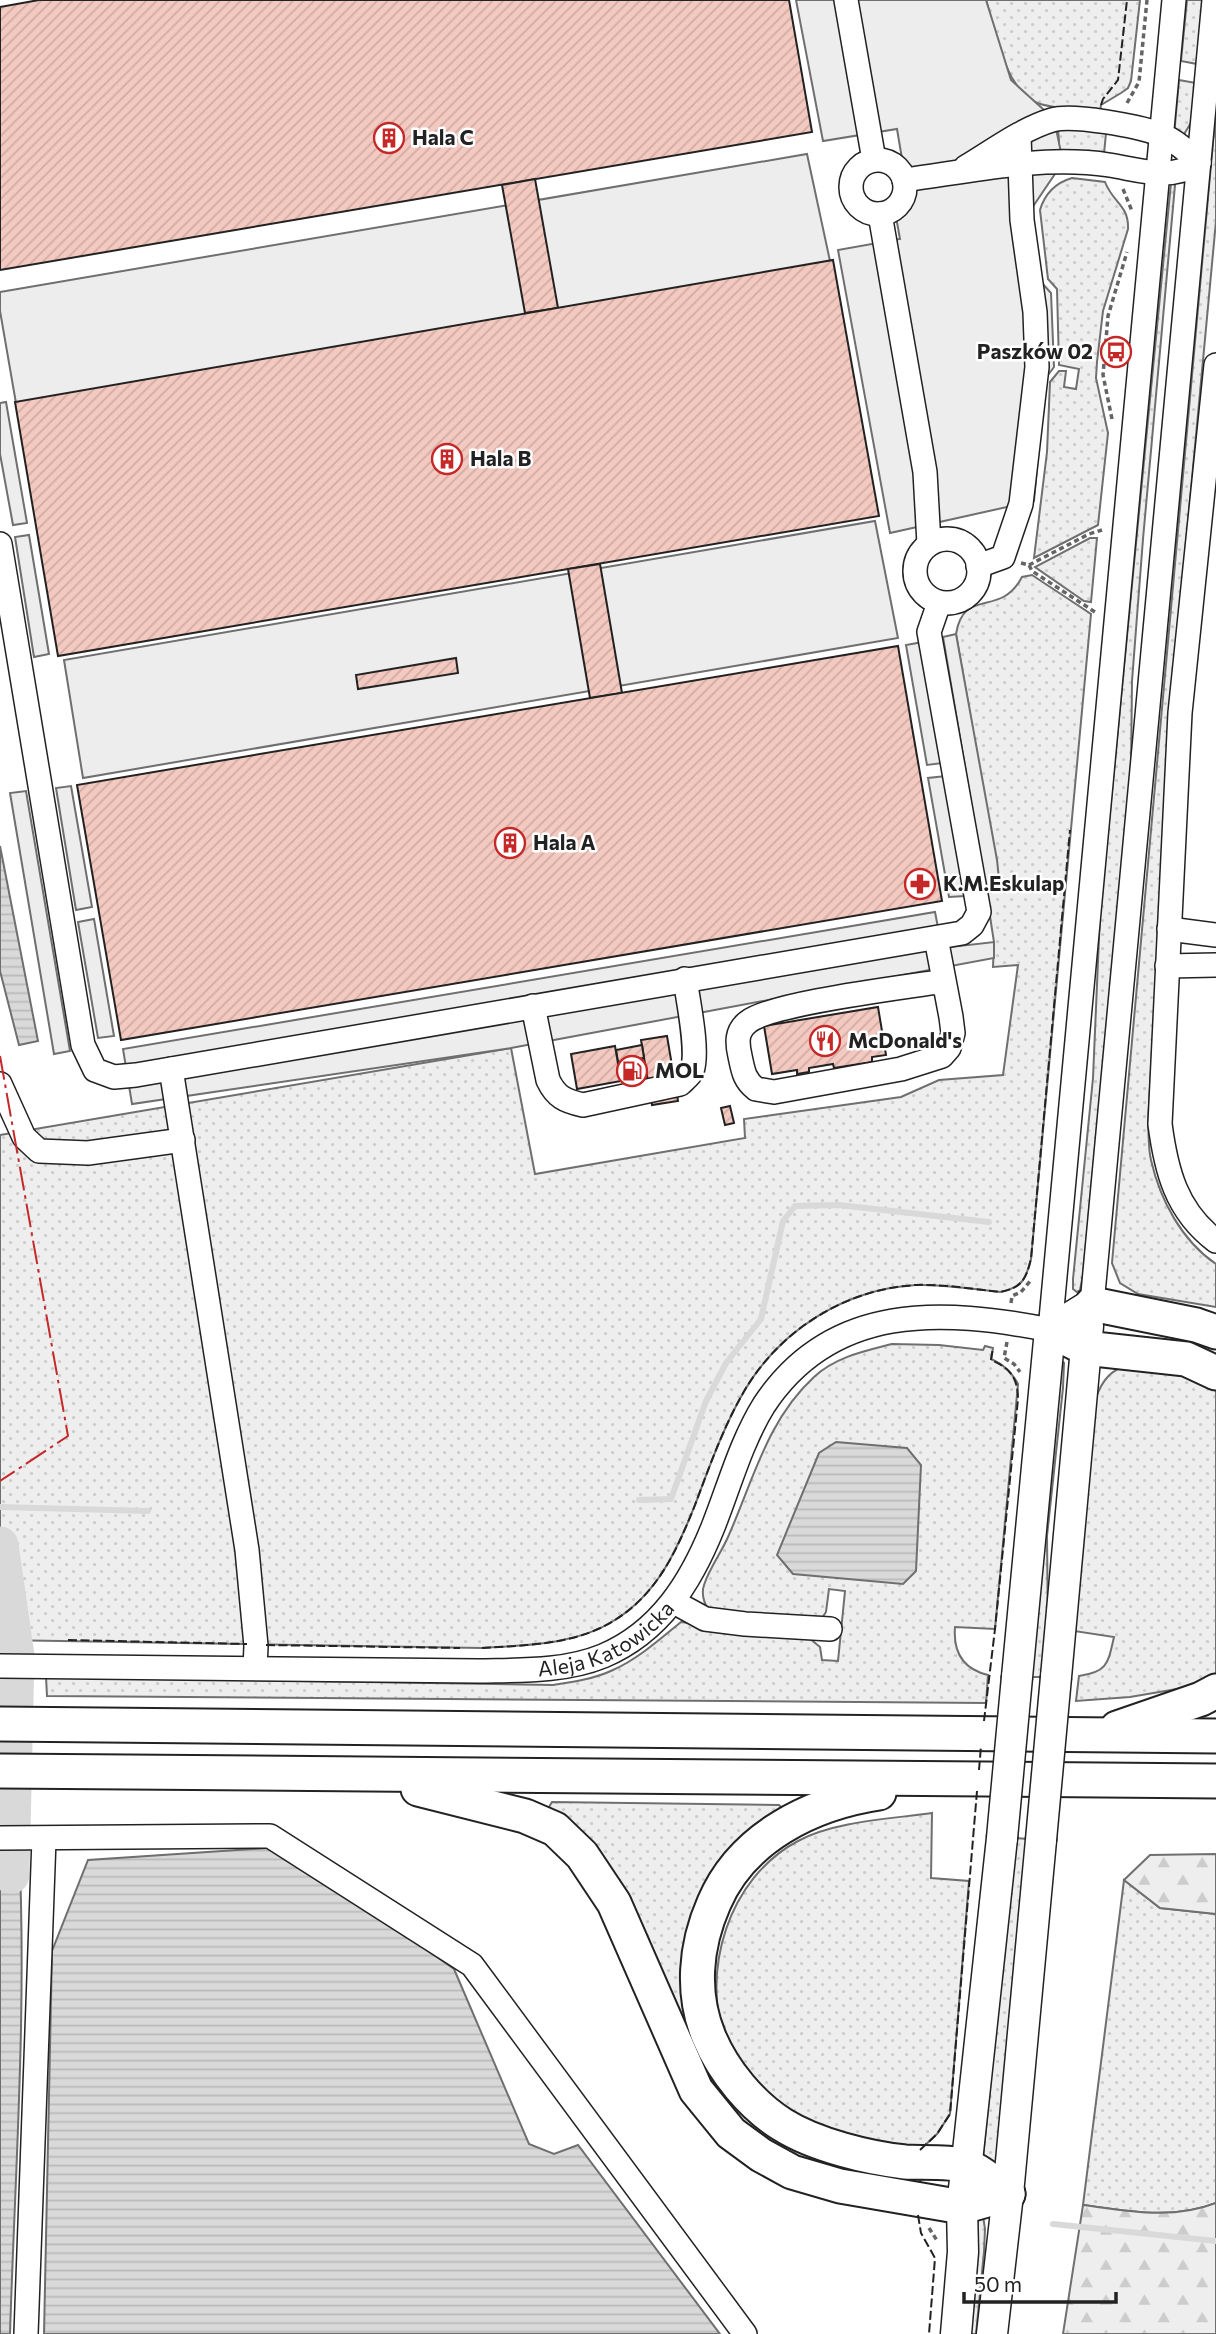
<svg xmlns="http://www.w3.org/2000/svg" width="1216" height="2334" viewBox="0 0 1216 2334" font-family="Commissioner,sans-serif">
<defs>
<pattern id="grass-dots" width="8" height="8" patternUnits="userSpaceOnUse" patternTransform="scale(1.75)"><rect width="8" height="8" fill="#eee"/><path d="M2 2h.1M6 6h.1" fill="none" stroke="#ccc" stroke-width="1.8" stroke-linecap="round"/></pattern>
<pattern id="forest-firs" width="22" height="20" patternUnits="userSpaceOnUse" patternTransform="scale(1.75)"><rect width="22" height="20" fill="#eee"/><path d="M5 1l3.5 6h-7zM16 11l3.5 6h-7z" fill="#ccc"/></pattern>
<pattern id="water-rules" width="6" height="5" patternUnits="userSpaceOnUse" patternTransform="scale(1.75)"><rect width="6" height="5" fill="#d9d9d9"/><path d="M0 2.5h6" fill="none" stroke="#bababa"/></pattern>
<pattern id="building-hatch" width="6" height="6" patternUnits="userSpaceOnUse" patternTransform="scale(1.75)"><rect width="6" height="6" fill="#f3c9c0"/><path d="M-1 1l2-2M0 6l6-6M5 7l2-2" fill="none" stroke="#d0aca5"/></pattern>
</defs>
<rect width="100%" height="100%" fill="#fff"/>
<g fill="url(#grass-dots)" stroke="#6f6f6f" stroke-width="2">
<path d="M986,0H1140L1131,81L1128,88L1121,93L1101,105L1100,112C1084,110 1049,109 1035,102C1004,86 995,30 986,0Z"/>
<path d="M1187,0H1204L1197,64L1181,61Z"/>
<path d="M1179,80L1196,83L1192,121L1183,136H1174Z"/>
<path d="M1216,109V221L1172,693L1148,1123C1149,1135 1148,1148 1151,1160C1160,1200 1182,1241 1216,1264V1307L1138,1294L1120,1283L1112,1263Z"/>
<path d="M1081,129L1106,133L1104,154L1051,149L1053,143L1059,141L1058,130Z"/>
<path d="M1072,178L1105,182C1113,203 1129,205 1128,229L1103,311L1097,362L1096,378L1108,433L1098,525L1034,558L1047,452L1050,382L1059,371H1066L1064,387L1076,389L1079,369L1059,365L1057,289L1048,279L1040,210C1045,193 1055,183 1072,178Z"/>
<path d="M1171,183L1175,185L1143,539L1132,681L1131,769L1083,1275L1080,1290L1077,1292L1073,1289V1279L1093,1078L1100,914Z"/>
<path d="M1090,538H1097L1091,602L1084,601L1035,567Z"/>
<path d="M1032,575L1091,614L1031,1259C1026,1279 1022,1288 1000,1292C973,1289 943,1284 916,1285C846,1289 782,1329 746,1388C724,1425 710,1465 695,1505C677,1550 658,1593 615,1620C576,1645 527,1645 482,1648L0,1640V1135L511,1048L535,1174L745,1138L744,1119L901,1097L939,1080L1003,1075L1018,965L993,967L994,942L986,891L1000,888L956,634C964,586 1000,619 1022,577Z"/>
<path d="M892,1344L939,1345L983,1350L985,1346L993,1348L991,1359C1004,1365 1011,1371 1018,1384L995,1629L955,1627C953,1652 963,1669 988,1675L986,1703L47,1696L46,1677L553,1685C573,1682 594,1679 613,1670C638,1659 660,1639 681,1622L809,1638L820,1647L822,1660L838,1661L845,1591L829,1589L826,1612L822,1618L709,1611C704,1603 701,1594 704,1585C709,1569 721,1553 728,1537C753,1481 767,1420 814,1377C835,1357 865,1351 892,1344Z"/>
<path d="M1062,1361L1064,1363L1063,1388L1047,1536L1048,1633L1042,1677H1029Z"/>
<path d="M1129,1364L1216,1381V1680L1212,1683L1130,1697L1076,1701L1079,1676C1108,1672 1108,1663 1114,1637L1074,1631L1096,1398C1102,1380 1111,1370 1129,1364Z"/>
<path d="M552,1802L779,1805L783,1809L698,1915L722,2083L920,2173L921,2185L806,2164L740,2122L709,2088L546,1812Z"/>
<path d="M932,1813L931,1878L969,1881L950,2114L937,2134L920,2150C876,2142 821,2140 784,2112C762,2095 736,2071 726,2044C700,1972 728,1878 798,1841C835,1821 891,1819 932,1813Z"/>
<path d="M1015,1838L1027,1839L1000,2149L996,2161L987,2173L982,2168Z"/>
<path d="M1124,1880L1160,1908L1216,1914V2203C1173,2220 1128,2211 1083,2205Z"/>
<path d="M979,2208L982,2209L985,2229L984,2252L976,2334H966Z"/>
</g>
<g fill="url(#forest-firs)" stroke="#6f6f6f" stroke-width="2">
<path d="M1216,1854V1914L1160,1908L1124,1880L1150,1855Z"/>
<path d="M1216,2203V2334H1063L1083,2205C1128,2211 1173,2220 1216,2203Z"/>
</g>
<g fill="#ededed" stroke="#6f6f6f" stroke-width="2">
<path d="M796,0H986L1011,80L1054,119L1063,162L1032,208L1041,282L1051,293L1054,367L1045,379L1034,501L890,533L838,250L900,239L896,217L910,206L897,129L823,141Z"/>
<path d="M807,154L833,275L17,409L0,311V292Z"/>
<path d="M6,402L27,523L13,525L0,454V403Z"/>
<path d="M875,521L898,638L83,778L64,660Z"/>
<path d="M29,535L49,654L34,657L15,537Z"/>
<path d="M956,634L997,860L1000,889L986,891L943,637Z"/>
<path d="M923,642L943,763L927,765L906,645Z"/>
<path d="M946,776L965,896L949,897L928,778Z"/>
<path d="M71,786L92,907L76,910L56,788Z"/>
<path d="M26,791L70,1051L54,1054L10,793Z"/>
<path d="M935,912L942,948L994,942V958L511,1048L132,1104L123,1049Z"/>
<path d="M94,919L114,1036L98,1038L78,922Z"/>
</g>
<g fill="url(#water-rules)" stroke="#6f6f6f" stroke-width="2">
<path d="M0,846L38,1041L19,1045L0,971Z"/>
<path d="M836,1442L907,1448L921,1465L916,1571L903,1584L793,1574L777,1555L819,1453Z"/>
<path d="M4,1846H19C27,2008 15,2172 10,2334H0V1880Z"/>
<path d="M283,1847L454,1969L529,2144L554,2154L578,2145L720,2334H44L52,1951L88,1860Z"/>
</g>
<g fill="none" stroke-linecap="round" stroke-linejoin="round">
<g stroke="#d9d9d9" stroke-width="6">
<path d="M639,1500L671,1499L706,1401L726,1363L761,1319L783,1221L795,1206L839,1205L989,1222"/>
<path d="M0,1507L148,1511"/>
<path d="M1053,2224L1216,2241"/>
</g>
<path stroke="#d9d9d9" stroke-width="37" d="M0,1545L16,1656L11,1875"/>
</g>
<g fill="url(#building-hatch)" stroke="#222" stroke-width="2">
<path d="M39,0H789L812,132L0,270V7Z"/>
<path d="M535,179L558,308L525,313L502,185Z"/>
<path d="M833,260L879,516L58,656L15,402Z"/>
<path d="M600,564L622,693L590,698L568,569Z"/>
<path d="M898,646L942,901L121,1040L77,785Z"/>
<path d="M456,658L458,673L358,689L356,675Z"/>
<path d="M878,1007L886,1055L872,1057V1062L834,1068L833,1064L809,1068V1072L797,1074V1070L772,1074L764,1026Z"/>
<path d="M667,1036L678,1101L652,1105L641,1040Z"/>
<path d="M642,1045L644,1058L618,1062L616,1050Z"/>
<path d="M615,1046L621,1081L577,1089L571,1054Z"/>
<path d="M730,1106L734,1123L725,1125L721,1108Z"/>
</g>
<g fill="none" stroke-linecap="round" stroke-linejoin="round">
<g stroke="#222" stroke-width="26">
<g id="minor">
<path d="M846,0L874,160"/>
<circle cx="878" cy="187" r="27"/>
<path d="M966,167C993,151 1022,129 1052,120C1073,114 1138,126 1159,134C1175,140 1187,151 1199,163"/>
<path d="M904,180C971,171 1042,155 1109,165C1141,170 1170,181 1199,163"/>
<path d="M880,214L925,472L929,544"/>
<path d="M1216,365L1180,713L1160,1124C1166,1170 1176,1211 1216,1241"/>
<circle cx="947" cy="571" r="32"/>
<path d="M0,544L83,1045L95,1070L114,1077L136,1075L962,933L972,925L979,912L929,632L939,603"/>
<path d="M978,566L1003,557L1021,504L1037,367L1035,312L1022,220L1019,136"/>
<path d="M1169,929L1216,935"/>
<path d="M936,938L951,1017L953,1033L949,1048L942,1056L901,1069L774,1092L756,1089C744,1080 743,1070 740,1056C737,1043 736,1031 748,1022C771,1003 908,987 944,981"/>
<path d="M1167,966L1216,965"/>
<path d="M533,1006L548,1080C556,1097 565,1101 583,1105L680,1084C684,1080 690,1076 692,1071C699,1051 688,1001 685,979"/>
<path d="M171,1069L247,1550L256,1646L255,1668"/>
<path d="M0,1084L24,1137L39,1151L88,1153L183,1140"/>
<path d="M1092,1304L1214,0"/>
<path d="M674,1602L705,1619L745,1624L830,1629"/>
<path id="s1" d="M0,1666L478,1671C519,1670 564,1672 603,1656C660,1632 691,1582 713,1527C729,1487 741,1442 764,1405C832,1302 943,1309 1050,1330L1174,0"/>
<path d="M0,1838L270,1836L472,1965L745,2334"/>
<path d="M26,2334L44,1839"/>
</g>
</g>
<g stroke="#222" stroke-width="33">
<g id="major">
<path d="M1017,1677L1050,1330L1092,1304"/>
<path d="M1056,1677L1088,1326"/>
<path d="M956,2334L963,2252L962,2207L1002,1838"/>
<path d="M992,2334L1008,2194L1041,1840"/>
</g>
</g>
<g stroke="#222" stroke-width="37">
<g id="highway">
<path d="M1092,1304L1196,1325L1216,1332"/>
<path d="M1050,1330L1085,1348L1186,1359L1216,1373"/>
<path d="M0,1724L1216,1736"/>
<path d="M1117,1728L1201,1699L1216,1691"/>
<path d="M0,1771L1216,1781"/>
<path d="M418,1789L525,1816L555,1829L582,1855L614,1903L696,2090L731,2133L761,2155L792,2172L840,2186L962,2207L1008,2194"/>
<path d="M879,1793C812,1803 742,1837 714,1903C695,1946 691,1994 709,2037C723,2071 752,2106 783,2125C815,2145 868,2158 905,2162C920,2163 956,2161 969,2167C982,2172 996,2185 1008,2194"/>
</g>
</g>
<g stroke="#646464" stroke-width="3.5" stroke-dasharray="5 3.5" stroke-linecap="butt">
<path d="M1127,103L1139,82L1147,0"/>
<path d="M1123,189L1132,211"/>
<path d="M1112,419L1103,375L1108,316L1127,252"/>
<path d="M1021,563L1029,565L1032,571L1095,612"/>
<path d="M1029,565L1089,534L1102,530"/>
<path d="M1011,1303L1012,1296L1021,1292L1032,1279"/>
<path d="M1007,1342L1004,1358L1014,1364L1020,1372"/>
<path d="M929,2228L938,2242"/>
</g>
<use href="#minor" stroke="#fff" stroke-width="23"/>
<use href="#major" stroke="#fff" stroke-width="30"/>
<use href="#highway" stroke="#fff" stroke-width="33"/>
<g stroke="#222" stroke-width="33" stroke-linecap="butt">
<g id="major-bridge">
<path d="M1002,1838L1017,1677"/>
<path d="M1041,1840L1056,1677"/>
</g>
</g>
<use href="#major-bridge" stroke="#fff" stroke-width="30"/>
<g stroke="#222" stroke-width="2" stroke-dasharray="9 3.5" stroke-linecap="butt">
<path d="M1101,105L1103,99L1118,80L1127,0"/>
<path d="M68,1640L247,1644"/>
<path d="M266,1645L460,1648"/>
<path d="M482,1648C527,1645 576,1645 615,1620C658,1593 677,1550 695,1505C710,1465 724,1425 746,1388C782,1329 846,1289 916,1285C943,1284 973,1289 1000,1292C1022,1288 1026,1279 1031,1259L1070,830"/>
<path d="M984,1721L995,1629L1018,1399C1018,1378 1010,1368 991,1360L993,1348"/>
<path d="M979,1770L981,1746"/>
<path d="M920,2150L937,2134L950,2114L977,1791"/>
<path d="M918,2215L921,2233L935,2258L929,2334"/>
</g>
<path stroke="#c62828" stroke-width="2" stroke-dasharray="24 5 3.5 5" stroke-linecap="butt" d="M0,1056L68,1436L0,1481"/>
</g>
<defs>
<g id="building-ring" transform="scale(1.575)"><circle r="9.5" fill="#fff" stroke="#c62828" stroke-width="1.5"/><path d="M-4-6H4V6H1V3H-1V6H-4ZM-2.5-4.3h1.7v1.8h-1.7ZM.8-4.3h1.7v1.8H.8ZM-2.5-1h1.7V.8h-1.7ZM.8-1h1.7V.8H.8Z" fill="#c62828"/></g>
<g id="bus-ring" transform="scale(1.575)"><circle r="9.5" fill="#fff" stroke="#c62828" stroke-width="1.5"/><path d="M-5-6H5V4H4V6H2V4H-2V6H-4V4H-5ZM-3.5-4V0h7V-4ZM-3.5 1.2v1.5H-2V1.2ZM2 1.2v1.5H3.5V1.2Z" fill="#c62828"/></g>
<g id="pharmacy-ring" transform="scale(1.575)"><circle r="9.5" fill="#fff" stroke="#c62828" stroke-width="1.5"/><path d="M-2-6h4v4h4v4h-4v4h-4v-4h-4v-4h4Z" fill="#c62828"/></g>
<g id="restaurant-ring" transform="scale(1.575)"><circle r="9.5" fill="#fff" stroke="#c62828" stroke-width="1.5"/><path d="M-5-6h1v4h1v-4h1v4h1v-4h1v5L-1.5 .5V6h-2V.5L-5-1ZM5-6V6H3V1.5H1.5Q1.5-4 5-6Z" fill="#c62828"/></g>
<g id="fuel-ring" transform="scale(1.575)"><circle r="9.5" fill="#fff" stroke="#c62828" stroke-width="1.5"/><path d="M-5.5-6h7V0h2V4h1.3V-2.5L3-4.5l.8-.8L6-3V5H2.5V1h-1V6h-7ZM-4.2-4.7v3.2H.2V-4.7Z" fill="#c62828"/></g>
</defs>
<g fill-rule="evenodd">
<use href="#building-ring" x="389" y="138"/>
<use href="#bus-ring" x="1116" y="352"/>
<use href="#building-ring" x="447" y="459"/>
<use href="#building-ring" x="510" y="843"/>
<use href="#pharmacy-ring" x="920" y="884"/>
<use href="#restaurant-ring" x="825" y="1041"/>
<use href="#fuel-ring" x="632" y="1071"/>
</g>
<g text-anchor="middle" stroke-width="5" stroke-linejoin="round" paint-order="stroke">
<g font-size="21" font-weight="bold" fill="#222" stroke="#fff" text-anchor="start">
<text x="412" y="145">Hala C</text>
<text x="1093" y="359" text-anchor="end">Paszków 02</text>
<text x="470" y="466">Hala B</text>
<text x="533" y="850">Hala A</text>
<text x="943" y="891">K.M.Eskulap</text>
<text x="848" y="1048">McDonald's</text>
<text x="655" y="1078">MOL</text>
</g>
<g font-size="21" fill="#222" stroke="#fff">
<text dy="7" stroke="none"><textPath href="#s1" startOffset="614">Aleja Katowicka</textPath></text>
</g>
</g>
<path d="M964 2292v10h152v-10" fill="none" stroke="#222222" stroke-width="3.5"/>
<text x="974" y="2292" font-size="21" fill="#222222" stroke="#ffffff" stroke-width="5" paint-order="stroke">50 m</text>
</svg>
